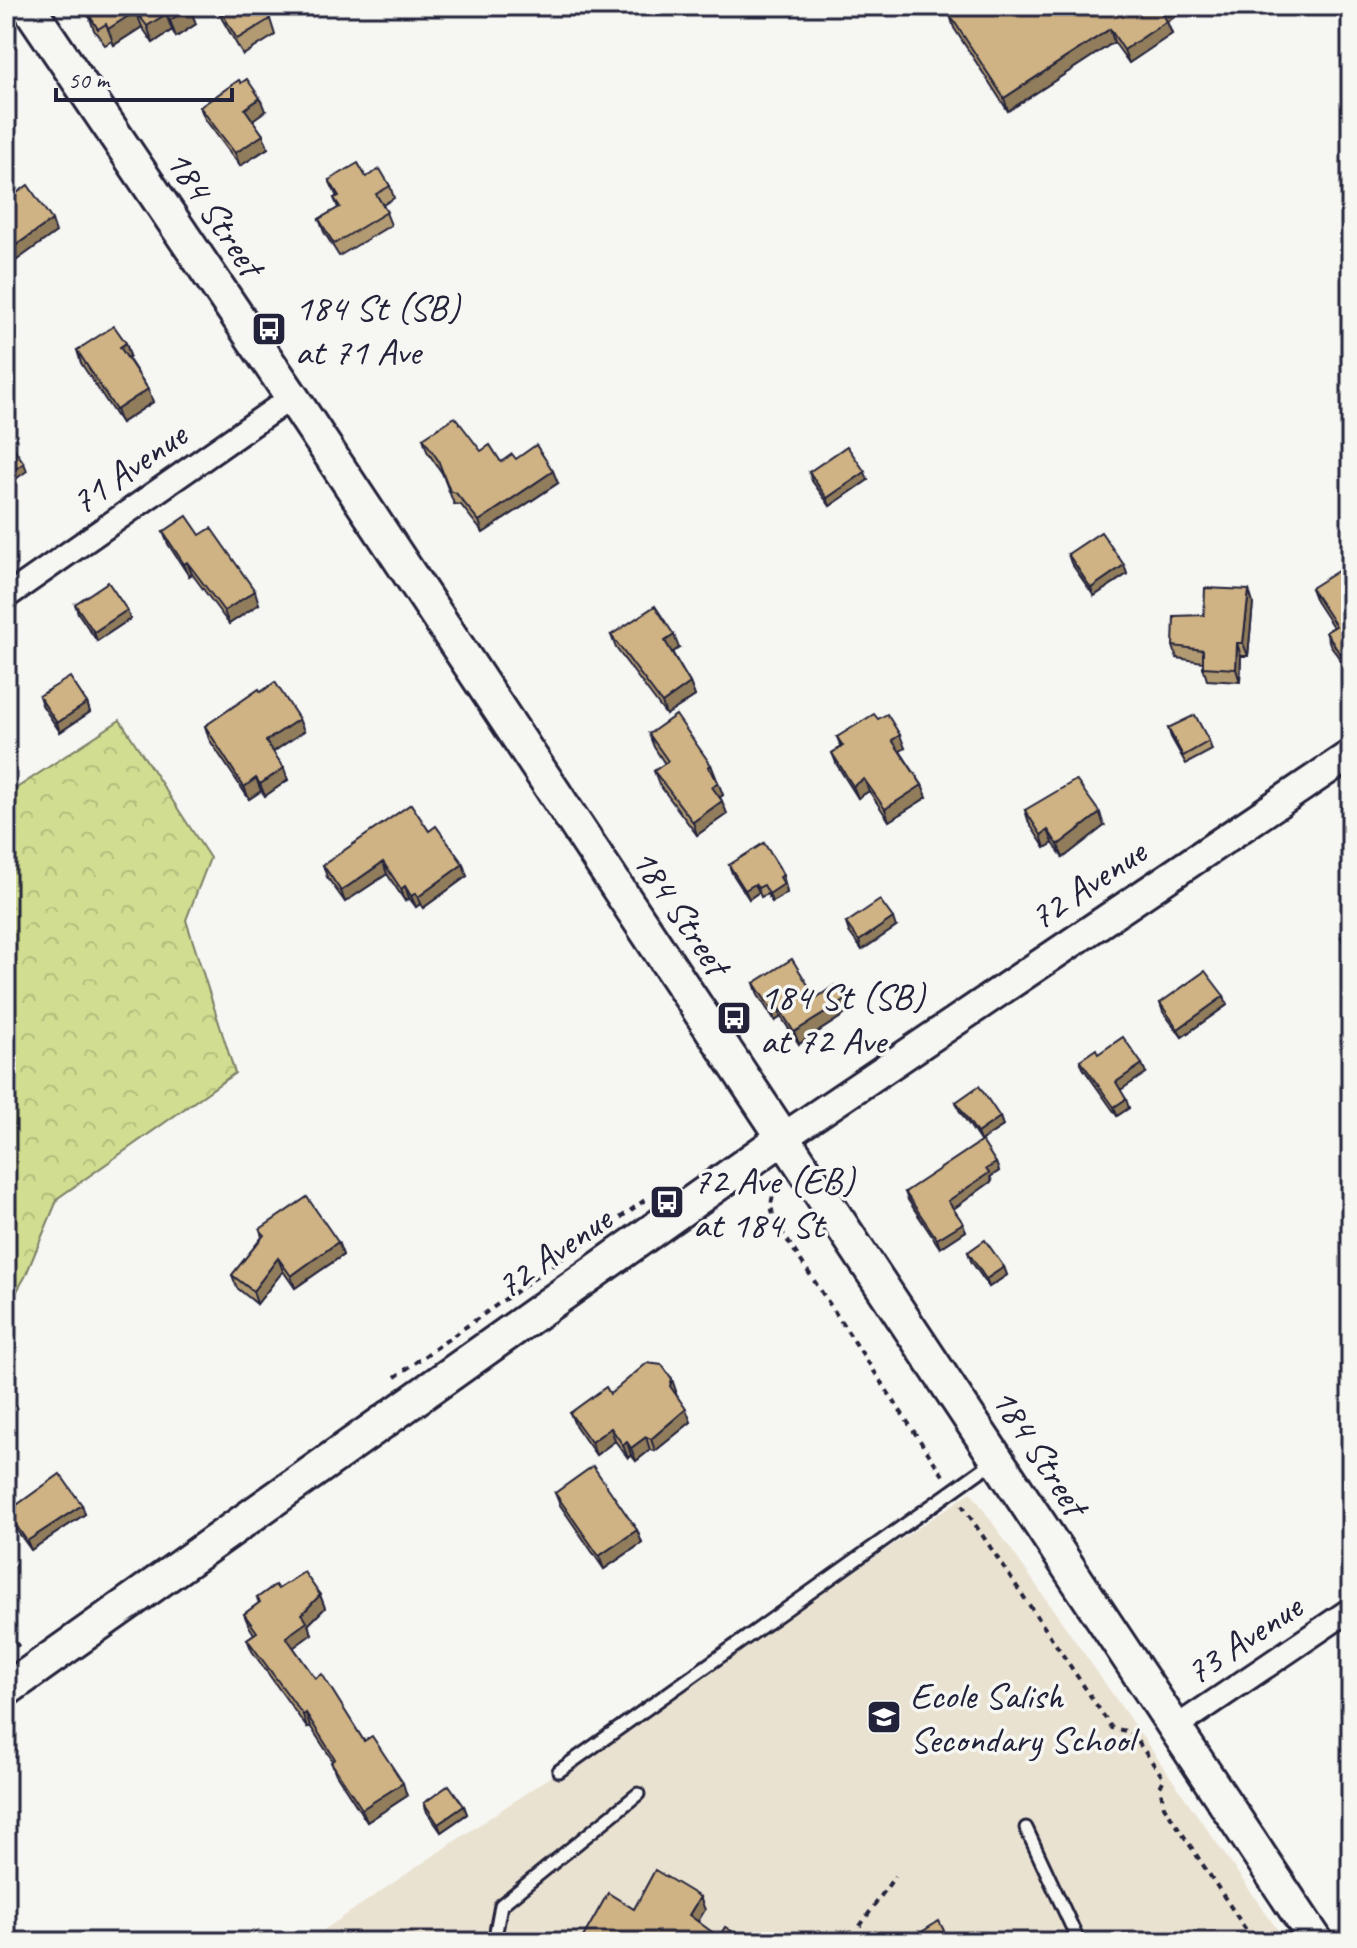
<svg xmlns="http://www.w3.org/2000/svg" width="1357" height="1948" viewBox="0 0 1357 1948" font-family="Caveat,sans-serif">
<defs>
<pattern id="forest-crowns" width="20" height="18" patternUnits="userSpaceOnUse" patternTransform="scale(2)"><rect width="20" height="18" fill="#d1dd90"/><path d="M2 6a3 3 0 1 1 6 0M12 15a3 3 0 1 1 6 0" fill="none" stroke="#b3bd7d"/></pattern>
</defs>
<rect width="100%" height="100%" fill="#f6f6f2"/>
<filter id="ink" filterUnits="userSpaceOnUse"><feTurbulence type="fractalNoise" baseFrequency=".0125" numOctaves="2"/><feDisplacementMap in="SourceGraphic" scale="16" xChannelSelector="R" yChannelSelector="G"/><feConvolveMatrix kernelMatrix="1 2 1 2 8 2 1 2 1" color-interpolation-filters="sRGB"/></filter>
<g filter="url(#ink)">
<path fill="#eae2d1" d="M971,1492L1286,1942H306Z"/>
<path fill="url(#forest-crowns)" stroke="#7a8066" stroke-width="2" d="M120,720L210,858L186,920L235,1073L58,1198L25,1277L6,1310V795Z"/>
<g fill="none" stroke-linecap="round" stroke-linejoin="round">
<g stroke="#22223b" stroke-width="17">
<g id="service">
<path d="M559,1771L993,1462"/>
<path d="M1026,1828L1079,1942"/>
<path d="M494,1942L501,1905L638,1794"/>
</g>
</g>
<g stroke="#22223b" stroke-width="28">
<g id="minor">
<path d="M6,597L292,397"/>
<path d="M1175,1728L1351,1609"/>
</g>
</g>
<g stroke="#22223b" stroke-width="34">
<path id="tertiary" d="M784,1137L1351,754"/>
</g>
<g stroke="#22223b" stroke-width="38">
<g id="secondary">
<path d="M28,6L292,397L1317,1942"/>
<path d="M6,1690L784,1137"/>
</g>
</g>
<g stroke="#22223b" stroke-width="4" stroke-dasharray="6 6" stroke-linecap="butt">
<path d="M775,1185L771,1205L774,1220L944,1477"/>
<path d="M395,1377L645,1200"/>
<path d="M962,1505L1112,1728L1131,1732L1164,1779L1160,1787L1164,1806L1254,1942"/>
<path d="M6,1653L19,1644"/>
<path d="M860,1926L895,1876"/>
</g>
<use href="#service" stroke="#f6f6f2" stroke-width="11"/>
<use href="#minor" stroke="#f6f6f2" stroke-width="22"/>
<use href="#tertiary" stroke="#f6f6f2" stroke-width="28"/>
<use href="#secondary" stroke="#f6f6f2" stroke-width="32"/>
</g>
<g fill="#b29a72" stroke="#22223b" stroke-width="2">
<path d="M92,6H189L196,24L176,37L172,30L153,43L142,27L114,45L112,41L105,45L94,30L88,13L93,10Z"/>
<path d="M217,6L270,19L275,35L243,55L222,19Z"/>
<path d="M950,15L1167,22L1172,34L1129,63L1114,42L1008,111L954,28Z"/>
<path d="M200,107L265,111L252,120L263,135L268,148L240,166L205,119Z"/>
<path d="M366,177L390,186L394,198L383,205L391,225L339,256L324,232L319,219L338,208L334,198L337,197L329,180Z"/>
<path d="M126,343L130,356L128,358L148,389L153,402L121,423L81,363L77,350Z"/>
<path d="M423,438L481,451L501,462L516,459L558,483L483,533L461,505L454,504L442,473L427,451Z"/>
<path d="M809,472L868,480L830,506L812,481Z"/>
<path d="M163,532L200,535L259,604L229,624L192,574L189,576L168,544Z"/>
<path d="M1068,554L1124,565L1127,574L1094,596L1071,563Z"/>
<path d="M1351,570V662L1344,666L1330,644L1326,632L1333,627L1316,601L1311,588L1348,573Z"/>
<path d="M1253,603L1248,656H1241L1240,682L1207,680L1203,667V662L1177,658L1173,646L1204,615Z"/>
<path d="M75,604L130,619L97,641L78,613Z"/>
<path d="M611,635L679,648L672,652L690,683L695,696L666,715L616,648Z"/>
<path d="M261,692L304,731L273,752L288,780L265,796L261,791L249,799L209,739L205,726Z"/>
<path d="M39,696L87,703L90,712L60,732L42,705Z"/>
<path d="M878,719L905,748L900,751L922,785L927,797L889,821L869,791L858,798L837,765L832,753L841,747L837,737Z"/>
<path d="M1168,728L1209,741L1212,750L1186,764L1171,737Z"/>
<path d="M649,734L711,765L723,795L720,797L727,814L697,835L659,784L654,771L665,764L654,747Z"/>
<path d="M1025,810L1104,826L1063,858L1053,843L1045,848L1029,823Z"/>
<path d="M429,831L467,876L423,908L420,904L416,907L409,898L405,901L387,874L345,902L327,877L323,865Z"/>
<path d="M729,865L783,875L787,893L772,902L767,894L761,897L759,892L749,899L732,873Z"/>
<path d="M846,923L896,927L862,950L849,932Z"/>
<path d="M1351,930V956L1344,946L1341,937Z"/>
<path d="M754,983L816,998L850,1011L799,1044L781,1017L775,1021L758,995Z"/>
<path d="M1224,996L1227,1005L1182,1037L1163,1012L1160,1003Z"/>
<path d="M1098,1054L1146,1073L1120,1090L1129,1108L1117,1116L1083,1068L1080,1060Z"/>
<path d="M956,1102L1000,1117L1003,1126L980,1141L959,1110Z"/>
<path d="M996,1163L999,1171L990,1177L992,1181L953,1209L966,1231L940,1248L908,1200L905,1192Z"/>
<path d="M260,1229L338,1242L343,1255L295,1288L283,1271L257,1304L237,1288L232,1275L262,1237Z"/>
<path d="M968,1252L1004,1267L1007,1275L989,1287L971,1261Z"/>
<path d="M676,1391V1394L691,1422L655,1451L650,1450L636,1461L631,1455L628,1458L615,1441L596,1455L575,1425L570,1413L610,1394Z"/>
<path d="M555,1493L637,1530L642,1543L604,1569L560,1505Z"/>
<path d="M82,1505L85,1514L31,1550L10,1521L7,1512Z"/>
<path d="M278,1589L320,1595L325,1608L308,1625L312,1634L293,1647L315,1678L407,1796L367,1822L336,1774L331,1762L333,1761L310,1726L307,1728L252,1651L247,1639L254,1634L249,1626L244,1614L259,1603L257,1598Z"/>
<path d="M424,1803L464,1806L467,1814L441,1832L427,1812Z"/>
</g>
<g fill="#917d5c" stroke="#22223b" stroke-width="2">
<path d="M1167,6H1192L1167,22L1172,34L1129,63L1124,50L1160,11Z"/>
<path d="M190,8L196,24L176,37L170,20Z"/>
<path d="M136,11L142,27L114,45L108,29Z"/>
<path d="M166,14L172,30L153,43L147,26Z"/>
<path d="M1110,29L1114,42L1008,111L1004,98Z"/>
<path d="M260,98L265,111L250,122L245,109Z"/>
<path d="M263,135L268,148L240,166L235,153Z"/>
<path d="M52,220L56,232L6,268V252Z"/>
<path d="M126,343L130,356L125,359L120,347Z"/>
<path d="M148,389L153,402L121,423L116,410Z"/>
<path d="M24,463L27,471L6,486V475Z"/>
<path d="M553,471L558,483L483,533L479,521Z"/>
<path d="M865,472L868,480L830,506L827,498Z"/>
<path d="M187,562L192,574L189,576L184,564Z"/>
<path d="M1124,565L1127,574L1094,596L1091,588Z"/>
<path d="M1249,590L1253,603L1248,656L1243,643Z"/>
<path d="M255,591L259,604L229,624L224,611Z"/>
<path d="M127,610L130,619L97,641L94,632Z"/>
<path d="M674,635L679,648L670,654L665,641Z"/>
<path d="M1237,643L1241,656L1240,682L1236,669Z"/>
<path d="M1350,647L1351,662L1344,666L1340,654Z"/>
<path d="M690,683L695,696L666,715L662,703Z"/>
<path d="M87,703L90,712L60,732L57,723Z"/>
<path d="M299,719L304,731L270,754L266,741Z"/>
<path d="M900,735L905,748L897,753L892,740Z"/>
<path d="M711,765L716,778L712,780L708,767Z"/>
<path d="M284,768L288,780L265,796L260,784Z"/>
<path d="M256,778L261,791L249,799L244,787Z"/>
<path d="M864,779L869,791L858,798L853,786Z"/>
<path d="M718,782L723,795L717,799L712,787Z"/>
<path d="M922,785L927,797L889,821L885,809Z"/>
<path d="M722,801L727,814L697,835L693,822Z"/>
<path d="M1100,813L1104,826L1063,858L1058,845Z"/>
<path d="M1048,830L1053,843L1045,848L1041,835Z"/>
<path d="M383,862L387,874L345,902L341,891Z"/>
<path d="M463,864L467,876L423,908L418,897Z"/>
<path d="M783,875L787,893L772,902L769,894L780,877Z"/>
<path d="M755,884L759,892L749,899L745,890Z"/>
<path d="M405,886L409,898L405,901L401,889Z"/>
<path d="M416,893L420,904L416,907L411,896Z"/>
<path d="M893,918L896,927L862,950L859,941Z"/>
<path d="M1224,996L1227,1005L1182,1037L1178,1029Z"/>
<path d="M846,1000L850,1011L799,1044L794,1032Z"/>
<path d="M777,1005L781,1017L775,1021L771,1009Z"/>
<path d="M1142,1064L1146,1073L1119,1091L1116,1082Z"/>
<path d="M1126,1099L1129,1108L1117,1116L1114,1107Z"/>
<path d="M1000,1117L1003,1126L980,1141L977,1133Z"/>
<path d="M996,1163L999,1171L990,1177L992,1181L952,1210L948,1201L986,1169Z"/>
<path d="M963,1223L966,1231L940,1248L937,1239Z"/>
<path d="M338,1242L343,1255L295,1288L291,1276Z"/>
<path d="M278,1258L283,1271L257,1304L253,1291Z"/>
<path d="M1004,1267L1007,1275L989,1287L986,1279Z"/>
<path d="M672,1379L676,1391L674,1399L670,1386Z"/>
<path d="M686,1409L691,1422L655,1451L651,1439Z"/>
<path d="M611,1428L615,1441L596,1455L591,1442Z"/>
<path d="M646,1437L650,1450L636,1461L631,1448Z"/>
<path d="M627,1442L631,1455L628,1458L623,1445Z"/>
<path d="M82,1505L85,1514L31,1550L27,1541Z"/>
<path d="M637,1530L642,1543L604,1569L599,1556Z"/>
<path d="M320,1595L325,1608L308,1625L312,1634L290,1650L286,1637L302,1614Z"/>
<path d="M306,1713L310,1726L307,1728L303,1715Z"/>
<path d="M403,1783L407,1796L367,1822L362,1809Z"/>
<path d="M464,1806L467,1814L441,1832L438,1824Z"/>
<path d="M700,1897L705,1910L694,1928L689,1915Z"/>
</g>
<g fill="#cfb384" stroke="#22223b" stroke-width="2">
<path d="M92,6H189L190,8L170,20L166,14L147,26L136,11L108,29L106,24L98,29L88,13L94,9Z"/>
<path d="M218,6H262L270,19L237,39Z"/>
<path d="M963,6H1167L1160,11L1167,21L1124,50L1110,29L1004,98L950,15Z"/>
<path d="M247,79L260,98L245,109L263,135L235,153L200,107L239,80L241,83Z"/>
<path d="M358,163L366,177L380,169L390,186L376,194L387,212L334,244L319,219L340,207L334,198L339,196L329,180Z"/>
<path d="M28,185L52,220L6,252V201Z"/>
<path d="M114,326L126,343L120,347L148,389L116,410L77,350Z"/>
<path d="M455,417L481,451L490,445L501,462L512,454L516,459L536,445L553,471L479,521L456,493L450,491L438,460L423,438Z"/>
<path d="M6,437L24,463L6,475Z"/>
<path d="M847,446L865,472L827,498L809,472Z"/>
<path d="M187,516L200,535L211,528L255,591L224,611L187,562L184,564L163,532Z"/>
<path d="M1101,532L1124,565L1091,588L1068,554Z"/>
<path d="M1344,567L1348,573L1351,570V648L1350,647L1340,654L1326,632L1336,626L1311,588Z"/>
<path d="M108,582L127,610L94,632L75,604Z"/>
<path d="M1205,588L1249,590L1243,643H1237L1236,669L1203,667V650L1173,646L1174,616L1204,615Z"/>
<path d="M655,606L674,635L665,641L690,683L662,703L611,635Z"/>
<path d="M70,677L87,703L57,723L39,696Z"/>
<path d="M275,682L299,719L266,741L284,768L260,784L256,778L244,787L205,726L259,689L261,692Z"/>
<path d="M874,714L878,719L887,714L900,735L892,740L922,785L885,809L864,779L853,786L832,753L843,746L837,737Z"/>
<path d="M676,715L711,765L708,767L718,782L712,787L722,801L693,822L654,771L668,761L649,734Z"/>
<path d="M1195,715L1209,741L1183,756L1168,728Z"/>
<path d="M1076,780L1100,813L1058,845L1048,830L1041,835L1025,810Z"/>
<path d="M411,804L429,831L436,826L463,864L418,897L416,893L411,896L405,886L401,889L383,862L341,891L323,865Z"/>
<path d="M764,843L779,867L783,875L780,877L784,884L769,894L764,885L758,888L755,884L745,890L729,865Z"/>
<path d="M880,900L893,918L859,941L846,923Z"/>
<path d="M1351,930V952L1341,937Z"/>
<path d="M792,959L816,998L835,985L846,1000L794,1032L777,1005L771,1009L754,983Z"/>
<path d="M1205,971L1224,996L1178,1029L1160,1003Z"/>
<path d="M1123,1037L1142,1064L1116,1082L1126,1099L1114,1107L1080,1060L1096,1049L1098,1054Z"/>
<path d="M979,1086L1000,1117L977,1133L956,1102Z"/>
<path d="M982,1141L996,1163L986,1169L989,1173L948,1201L963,1223L937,1239L905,1192Z"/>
<path d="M307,1197L338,1242L291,1276L278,1258L253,1291L232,1275L264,1235L260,1229Z"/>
<path d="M985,1240L1004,1267L986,1279L968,1252Z"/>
<path d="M647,1363L662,1365L672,1379L670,1386L686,1409L651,1439L646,1437L631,1448L627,1442L623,1445L611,1428L591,1442L570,1413L606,1387L610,1394Z"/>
<path d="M593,1466L637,1530L599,1556L555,1493Z"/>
<path d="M60,1474L82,1505L27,1541L7,1512Z"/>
<path d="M304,1572L320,1595L302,1614L307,1622L286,1637L315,1678L322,1674L364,1741L372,1736L403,1783L362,1809L331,1762L335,1759L306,1713L303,1715L247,1639L257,1632L244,1614L260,1602L257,1598L275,1585L278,1589Z"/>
<path d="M449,1785L464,1806L438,1824L424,1803Z"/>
<path d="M1351,1791V1801L1346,1794Z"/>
<path d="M655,1870L700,1897L689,1915L719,1937L725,1927L749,1942H587L582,1939L608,1893L634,1909Z"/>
<path d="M939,1921L950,1942H906Z"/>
</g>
</g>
<defs>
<g id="bus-square" transform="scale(1.8)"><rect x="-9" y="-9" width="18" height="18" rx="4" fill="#22223b" stroke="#f6f6f2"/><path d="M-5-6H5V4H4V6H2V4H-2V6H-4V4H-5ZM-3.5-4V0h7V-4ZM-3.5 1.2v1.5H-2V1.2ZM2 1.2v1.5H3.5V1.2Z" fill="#fff"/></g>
<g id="school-square" transform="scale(1.8)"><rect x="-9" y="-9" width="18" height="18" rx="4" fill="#22223b" stroke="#f6f6f2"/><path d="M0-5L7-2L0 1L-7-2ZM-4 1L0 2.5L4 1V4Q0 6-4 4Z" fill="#fff"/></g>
</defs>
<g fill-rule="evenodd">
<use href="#bus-square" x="269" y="329"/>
<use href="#bus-square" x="734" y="1018"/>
<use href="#bus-square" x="667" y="1202"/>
<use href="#school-square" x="884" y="1717"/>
</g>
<g text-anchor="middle" stroke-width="7" stroke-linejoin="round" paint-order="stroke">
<g font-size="38" fill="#22223b" stroke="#f6f6f2">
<text transform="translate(215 212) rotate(56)" y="13">184 Street</text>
<text transform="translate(128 468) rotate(-35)" y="13">71 Avenue</text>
<text transform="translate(1087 884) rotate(-34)" y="13">72 Avenue</text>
<text transform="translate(681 911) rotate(56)" y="13">184 Street</text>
<text transform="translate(553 1252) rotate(-35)" y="13">72 Avenue</text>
<text transform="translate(1040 1451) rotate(57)" y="13">184 Street</text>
<text transform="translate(1243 1639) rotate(-34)" y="13">73 Avenue</text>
</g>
<g font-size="38" fill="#22223b" stroke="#f6f6f2" text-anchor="start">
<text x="295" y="320">184 St (SB)<tspan x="295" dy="44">at 71 Ave</tspan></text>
<text x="760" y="1009">184 St (SB)<tspan x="760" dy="44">at 72 Ave</tspan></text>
<text x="693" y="1193">72 Ave (EB)<tspan x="693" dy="44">at 184 St</tspan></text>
<text x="910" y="1708">Ecole Salish<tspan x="910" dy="44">Secondary School</tspan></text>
</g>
</g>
<rect width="1357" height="1948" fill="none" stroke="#f6f6f2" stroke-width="32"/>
<rect x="16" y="16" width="1325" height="1916" fill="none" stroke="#22223b" stroke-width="3" filter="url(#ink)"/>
<path d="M56 88v12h176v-12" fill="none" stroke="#22223b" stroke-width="4"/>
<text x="68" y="88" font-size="24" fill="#22223b" stroke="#f6f6f2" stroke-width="6" paint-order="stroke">50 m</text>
</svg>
